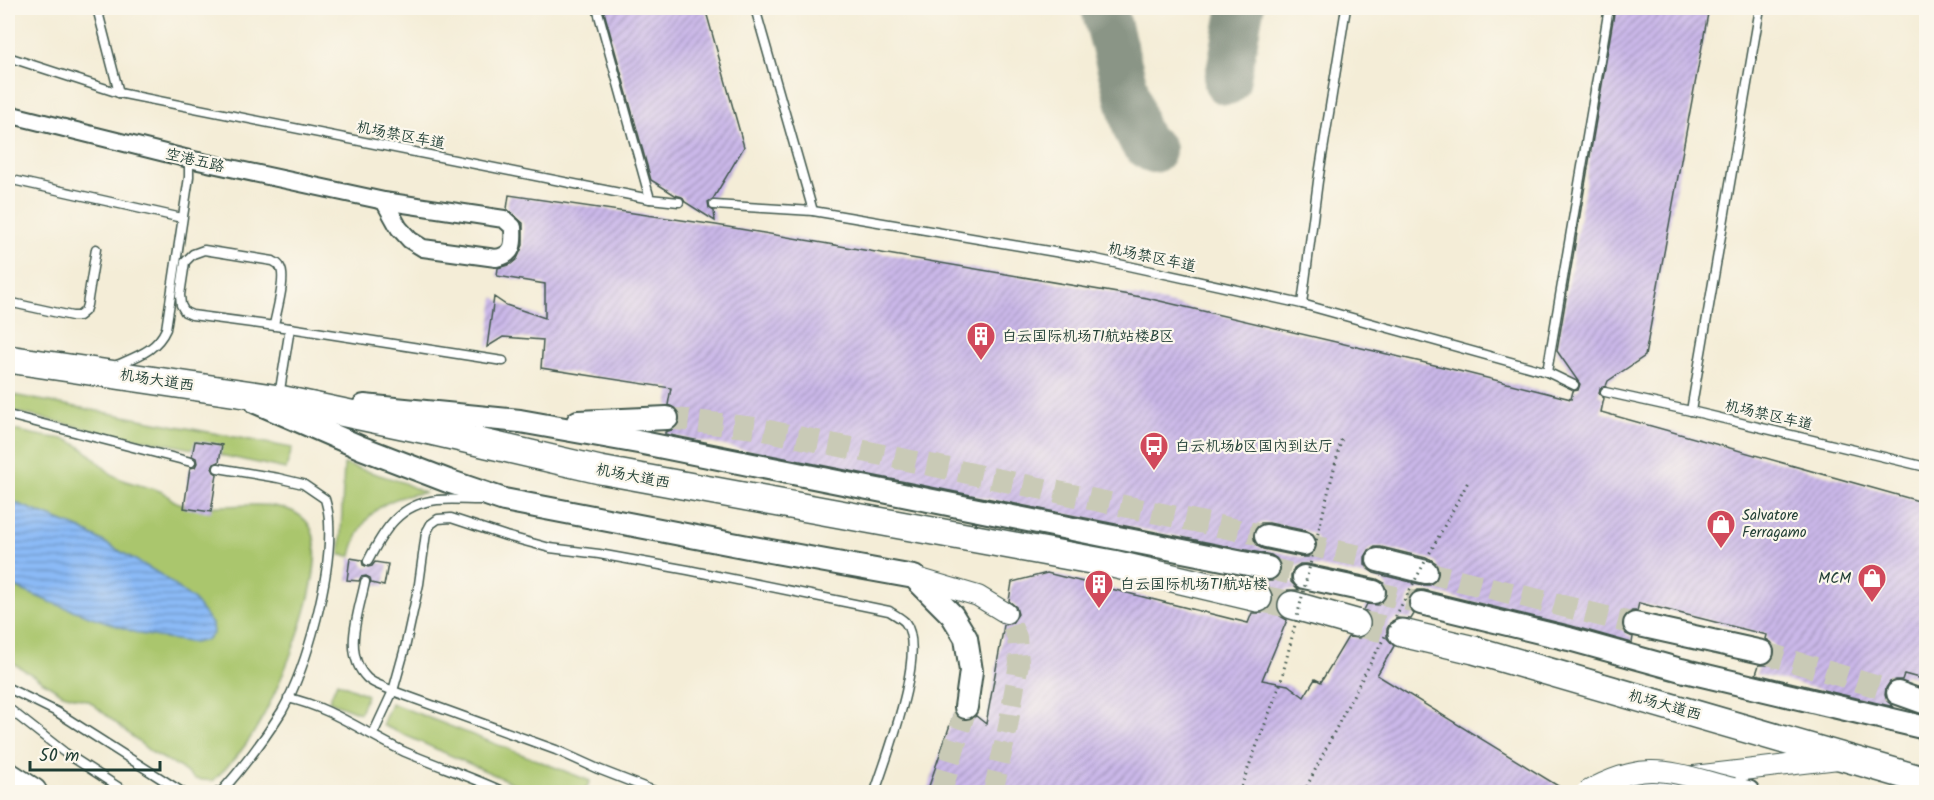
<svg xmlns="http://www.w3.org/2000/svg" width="1934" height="800" viewBox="0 0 1934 800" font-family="Kalam,'LXGW WenKai TC',sans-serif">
<defs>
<pattern id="water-rules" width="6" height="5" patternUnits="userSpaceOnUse" patternTransform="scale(1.5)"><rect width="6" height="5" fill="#8bbaf6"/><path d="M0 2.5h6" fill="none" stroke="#7198c8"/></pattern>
<pattern id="building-hatch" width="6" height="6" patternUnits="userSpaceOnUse" patternTransform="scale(1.5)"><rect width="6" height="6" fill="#cbb8e9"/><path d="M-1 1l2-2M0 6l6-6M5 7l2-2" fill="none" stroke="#a497be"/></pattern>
</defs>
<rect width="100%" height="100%" fill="#fbf7ec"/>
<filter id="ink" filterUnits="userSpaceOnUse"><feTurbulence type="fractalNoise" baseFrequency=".0167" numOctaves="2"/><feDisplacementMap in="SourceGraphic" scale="12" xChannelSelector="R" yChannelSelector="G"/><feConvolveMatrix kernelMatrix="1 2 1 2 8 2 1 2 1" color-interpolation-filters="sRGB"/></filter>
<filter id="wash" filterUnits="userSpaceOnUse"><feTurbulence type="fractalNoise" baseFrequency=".008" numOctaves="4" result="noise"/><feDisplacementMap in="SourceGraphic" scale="24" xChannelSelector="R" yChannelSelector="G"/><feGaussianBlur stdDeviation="1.35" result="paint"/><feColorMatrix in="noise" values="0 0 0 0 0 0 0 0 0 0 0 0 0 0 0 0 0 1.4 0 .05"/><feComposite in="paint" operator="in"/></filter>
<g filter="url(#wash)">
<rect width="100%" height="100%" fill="#f4edd7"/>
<g fill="#aac66d" stroke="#648250" stroke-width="1.5">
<path d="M8,394L292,448L286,469L178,446L100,432L8,410Z"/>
<path d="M8,429C19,431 31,434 43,436C52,438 62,437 70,441C86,448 96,461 109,472C122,483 144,485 160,491C167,494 172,501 179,503C216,515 279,490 307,522C337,558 277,697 254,732C243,751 228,766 213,781L195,779L179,767L151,752L89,701L63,694L8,660V584L50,602L194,600L158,573L81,529L8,500Z"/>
<path d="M344,464L402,482L425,493C384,496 360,515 351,556L340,555Z"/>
<path d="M337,682L367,695L360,713L329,701Z"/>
<path d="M391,703L590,781L584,792H533L382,725Z"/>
</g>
<path fill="url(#water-rules)" stroke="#557c95" stroke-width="1.5" d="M8,500L81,529L158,573L194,600L212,624L213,634L206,640L194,643L140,634L50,602L8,584Z"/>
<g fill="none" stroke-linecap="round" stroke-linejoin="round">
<g stroke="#8a9586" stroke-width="46">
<path d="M1104,8L1136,129L1143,143L1153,150"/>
<path d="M1227,82L1241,8"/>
</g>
</g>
<g id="blocks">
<g fill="url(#building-hatch)" fill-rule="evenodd">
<path d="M603,8H705L744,147L713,199L708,202L709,208L714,211L715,221L685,202L682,197L675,195L651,180Z"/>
<path d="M1615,8H1709L1645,356L1608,381L1606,386L1600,388L1599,394L1604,398L1601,412L1926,503V680L1904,674L1902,680H1896L1890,682L1886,688L1885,695L1887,701L1894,707L1756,674L1759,665H1767L1772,661L1775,655V647L1771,642L1766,639L1767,635L1639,603L1637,611H1632L1625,615L1622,622V627L1626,634L1633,637L1632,643L1572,626L1424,590H1418L1412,593L1408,599V607L1414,614L1411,619L1397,618L1390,623L1387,629V638L1394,646L1377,675L1568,792H927L954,713L958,718L965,720L972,719L976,716L986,724L1004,625L1012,623L1018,614L1016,607L1009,601L1012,582L1047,573L1248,623L1252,613H1262L1270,608L1273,601V594L1269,587L1263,583V581H1272L1278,577L1281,571V563L1276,558L1271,555L665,434V432L675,429L679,424L680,418L678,410L668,405L671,388L541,368L543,340L503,337L487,347L494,297L506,305L545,318V284L497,276L498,268L511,264L517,259L523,245V223L507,209L509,195L716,225L1147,298L1447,368L1571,399L1573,391L1578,390L1580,384L1557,351ZM1261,523H1269L1307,531L1313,534L1317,539V547L1314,553L1308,557H1302L1263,549L1257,546L1253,540V533L1256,527ZM1375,547H1381L1430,559L1436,563L1439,568V576L1435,582L1430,585H1423L1374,573L1368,569L1365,564V557L1369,550ZM1300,564H1307L1377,579L1383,582L1387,587V594L1384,601L1378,605L1367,604L1364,610L1368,612L1371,620V628L1367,634L1359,638L1348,637L1321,682L1315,679L1304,697L1288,685L1262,680L1287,620L1280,616L1277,609V600L1281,593L1288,590H1299L1291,582V575L1294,568Z"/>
<path d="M195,441L222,445L219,462L214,464L212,468L214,472L217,474L211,512L184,508L190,468L195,467L197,463L196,458L192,456Z"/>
<path d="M350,558L362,560L363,565L368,567L372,566L375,562L388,564L384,586L371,583L370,578L366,576L361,577L359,581L347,580Z"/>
</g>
</g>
</g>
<g filter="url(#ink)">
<use href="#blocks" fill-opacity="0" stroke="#3f574c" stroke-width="1.5"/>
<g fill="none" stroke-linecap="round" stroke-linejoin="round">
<path stroke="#c9cab6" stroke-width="20" stroke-dasharray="20 10" stroke-linecap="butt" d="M993,792L1007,732L1019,663L1017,637L1006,613"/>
<g stroke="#c9cab6" stroke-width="22" stroke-dasharray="22 11" stroke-linecap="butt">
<path d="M667,418L755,428L1266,536"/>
<path d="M1304,544L1378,560"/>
<path d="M1268,568L1304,577"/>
<path d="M1426,572L1635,624"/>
<path d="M1374,592L1421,603"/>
<path d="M1762,652L1898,693"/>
<path d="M941,792L966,707"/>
</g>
<g stroke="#c9cab6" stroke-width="27" stroke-dasharray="27 14" stroke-linecap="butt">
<path d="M1258,598L1292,605"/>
<path d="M1356,623L1402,633"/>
</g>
<g stroke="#3f574c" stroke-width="11">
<g id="service">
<path d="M97,8L119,93"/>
<path d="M597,8L650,199"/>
<path d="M755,8L813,211"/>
<path d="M8,57L119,93L650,199L679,202"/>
<path d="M8,179L182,218"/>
<path d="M714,205L813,211L1096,259L1302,304L1547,372L1574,385"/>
<path d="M8,302L72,316H79L85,311L87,305L96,249"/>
<path d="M1302,304L1318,181L1346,8"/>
<path d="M274,325C276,313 287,277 280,267C279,264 276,263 273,261L204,250L193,254L185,262L180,295L181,305L185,312L192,315L290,328L279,396"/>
<path d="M290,328L503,361"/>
<path d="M113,367C134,357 156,352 166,329L189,177V159"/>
<path d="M1547,372L1609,8"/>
<path d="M1605,392L1691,411L1926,467"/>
<path d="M1691,411L1760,8"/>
<path d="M8,415L191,462"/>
<path d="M218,468L278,478L303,484L325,499C327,506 329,514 329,522C332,574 308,665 282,711C264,740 244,766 222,791L218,792"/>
<path d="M368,561C384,530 399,504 437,500C451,499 466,500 479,500"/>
<path d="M365,582C359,612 342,653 367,678C373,684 385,687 393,691L556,750L598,769L657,792"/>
<path d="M8,688L57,712L182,792"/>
<path d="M288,698C331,707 366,734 405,752C438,766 472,777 504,792"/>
<path d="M8,708L64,752L126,792"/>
<path d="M373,734L393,691L405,648L419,584L426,533L431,524L438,519L451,518L506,536L550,548L599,554L688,570L889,611C894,614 901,618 905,622C928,651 886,758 875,792"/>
</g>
</g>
<g stroke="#3f574c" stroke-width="20">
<path id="minor" d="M8,114L189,159L384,201L504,219L513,227C514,244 514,255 496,258L423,248L410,240L399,228L384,201"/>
</g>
<g stroke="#3f574c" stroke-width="22">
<g id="tertiary">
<path d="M914,577L978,596L1006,613"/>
<path d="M1616,792L1626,787L1660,780L1838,759"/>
</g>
</g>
<g stroke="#3f574c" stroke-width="26">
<g id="secondary">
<path d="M256,402L362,448L448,481L504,500L748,547L914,577L952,615L966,638L971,671L966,707"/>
<path d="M364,406L520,421L638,442L1268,568"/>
<path d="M578,422L667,418"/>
<path d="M1266,536L1304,544"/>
<path d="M1378,560L1426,572"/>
<path d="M1304,577L1374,592"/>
<path d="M1421,603L1569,639L1681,670L1926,728"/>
<path d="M1635,624L1762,652"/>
<path d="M1898,693L1926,703"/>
<path d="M1693,792C1712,787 1730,787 1748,792"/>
</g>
</g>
<g stroke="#3f574c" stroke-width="30">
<g id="trunk">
<path d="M8,359L279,399L431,431L600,470L1113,564L1258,598"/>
<path d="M1292,605L1356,623"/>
<path d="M1402,633L1474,650L1926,781"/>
<path d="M8,776L33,792"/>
</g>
</g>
<use href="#service" stroke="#fff" stroke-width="8"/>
<use href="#minor" stroke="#fff" stroke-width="16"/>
<use href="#tertiary" stroke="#fff" stroke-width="20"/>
<use href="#secondary" stroke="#fff" stroke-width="22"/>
<use href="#trunk" stroke="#fff" stroke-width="27"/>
<g stroke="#3f574c" stroke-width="22" stroke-linecap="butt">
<path id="tertiary-bridge" d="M1586,792C1647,758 1670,772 1733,788"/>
</g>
<g stroke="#3f574c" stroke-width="3" stroke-dasharray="1.5 4.5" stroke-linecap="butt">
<path d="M1239,792L1280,685L1342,437"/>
<path d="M1304,792L1349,703L1469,480"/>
</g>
<use href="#tertiary-bridge" stroke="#fff" stroke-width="20"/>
</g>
</g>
<defs>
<g id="building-pin" transform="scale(1.5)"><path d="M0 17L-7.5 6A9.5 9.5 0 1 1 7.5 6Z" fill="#d1495b" stroke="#fbf7ec"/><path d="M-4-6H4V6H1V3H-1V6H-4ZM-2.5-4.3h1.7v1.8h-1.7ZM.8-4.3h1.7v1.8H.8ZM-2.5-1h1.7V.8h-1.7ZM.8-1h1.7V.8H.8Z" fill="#fff"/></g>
<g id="bus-pin" transform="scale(1.5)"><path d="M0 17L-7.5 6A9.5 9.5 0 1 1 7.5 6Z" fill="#d1495b" stroke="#fbf7ec"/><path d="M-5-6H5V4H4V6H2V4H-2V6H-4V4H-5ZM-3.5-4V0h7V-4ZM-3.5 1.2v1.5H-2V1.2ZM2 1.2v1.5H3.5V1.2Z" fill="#fff"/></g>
<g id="shop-pin" transform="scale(1.5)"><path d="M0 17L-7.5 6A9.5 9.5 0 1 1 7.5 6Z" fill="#d1495b" stroke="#fbf7ec"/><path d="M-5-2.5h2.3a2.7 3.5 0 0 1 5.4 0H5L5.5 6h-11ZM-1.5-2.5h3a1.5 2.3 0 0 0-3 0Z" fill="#fff"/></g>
</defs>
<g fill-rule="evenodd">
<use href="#building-pin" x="981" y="336"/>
<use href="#bus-pin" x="1154" y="446"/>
<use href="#shop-pin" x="1721" y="524"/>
<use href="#shop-pin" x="1872" y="578"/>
<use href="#building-pin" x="1099" y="584"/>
</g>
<g text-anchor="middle" stroke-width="4.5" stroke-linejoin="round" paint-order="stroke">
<g font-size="15" fill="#1f3d34" stroke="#fbf7ec">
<text transform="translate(401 135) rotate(11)" y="5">机场禁区车道</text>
<text transform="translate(195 160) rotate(13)" y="5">空港五路</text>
<text transform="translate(1152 257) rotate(12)" y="5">机场禁区车道</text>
<text transform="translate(157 380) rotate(9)" y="5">机场大道西</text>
<text transform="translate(1769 415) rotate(13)" y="5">机场禁区车道</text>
<text transform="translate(633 476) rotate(11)" y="5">机场大道西</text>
<text transform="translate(1665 705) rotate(16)" y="5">机场大道西</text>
</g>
<g font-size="15" fill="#1f3d34" stroke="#fbf7ec" text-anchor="start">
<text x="1002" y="341">白云国际机场T1航站楼B区</text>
<text x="1175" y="451">白云机场b区国内到达厅</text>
<text x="1742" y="520">Salvatore<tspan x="1742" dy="17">Ferragamo</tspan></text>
<text x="1851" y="583" text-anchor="end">MCM</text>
<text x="1120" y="589">白云国际机场T1航站楼</text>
</g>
</g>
<rect width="1934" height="800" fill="none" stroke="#fbf7ec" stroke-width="30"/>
<path d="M30 761v9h130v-9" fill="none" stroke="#1f3d34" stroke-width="3"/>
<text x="39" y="761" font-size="18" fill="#1f3d34" stroke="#fbf7ec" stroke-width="4.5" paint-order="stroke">50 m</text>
</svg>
